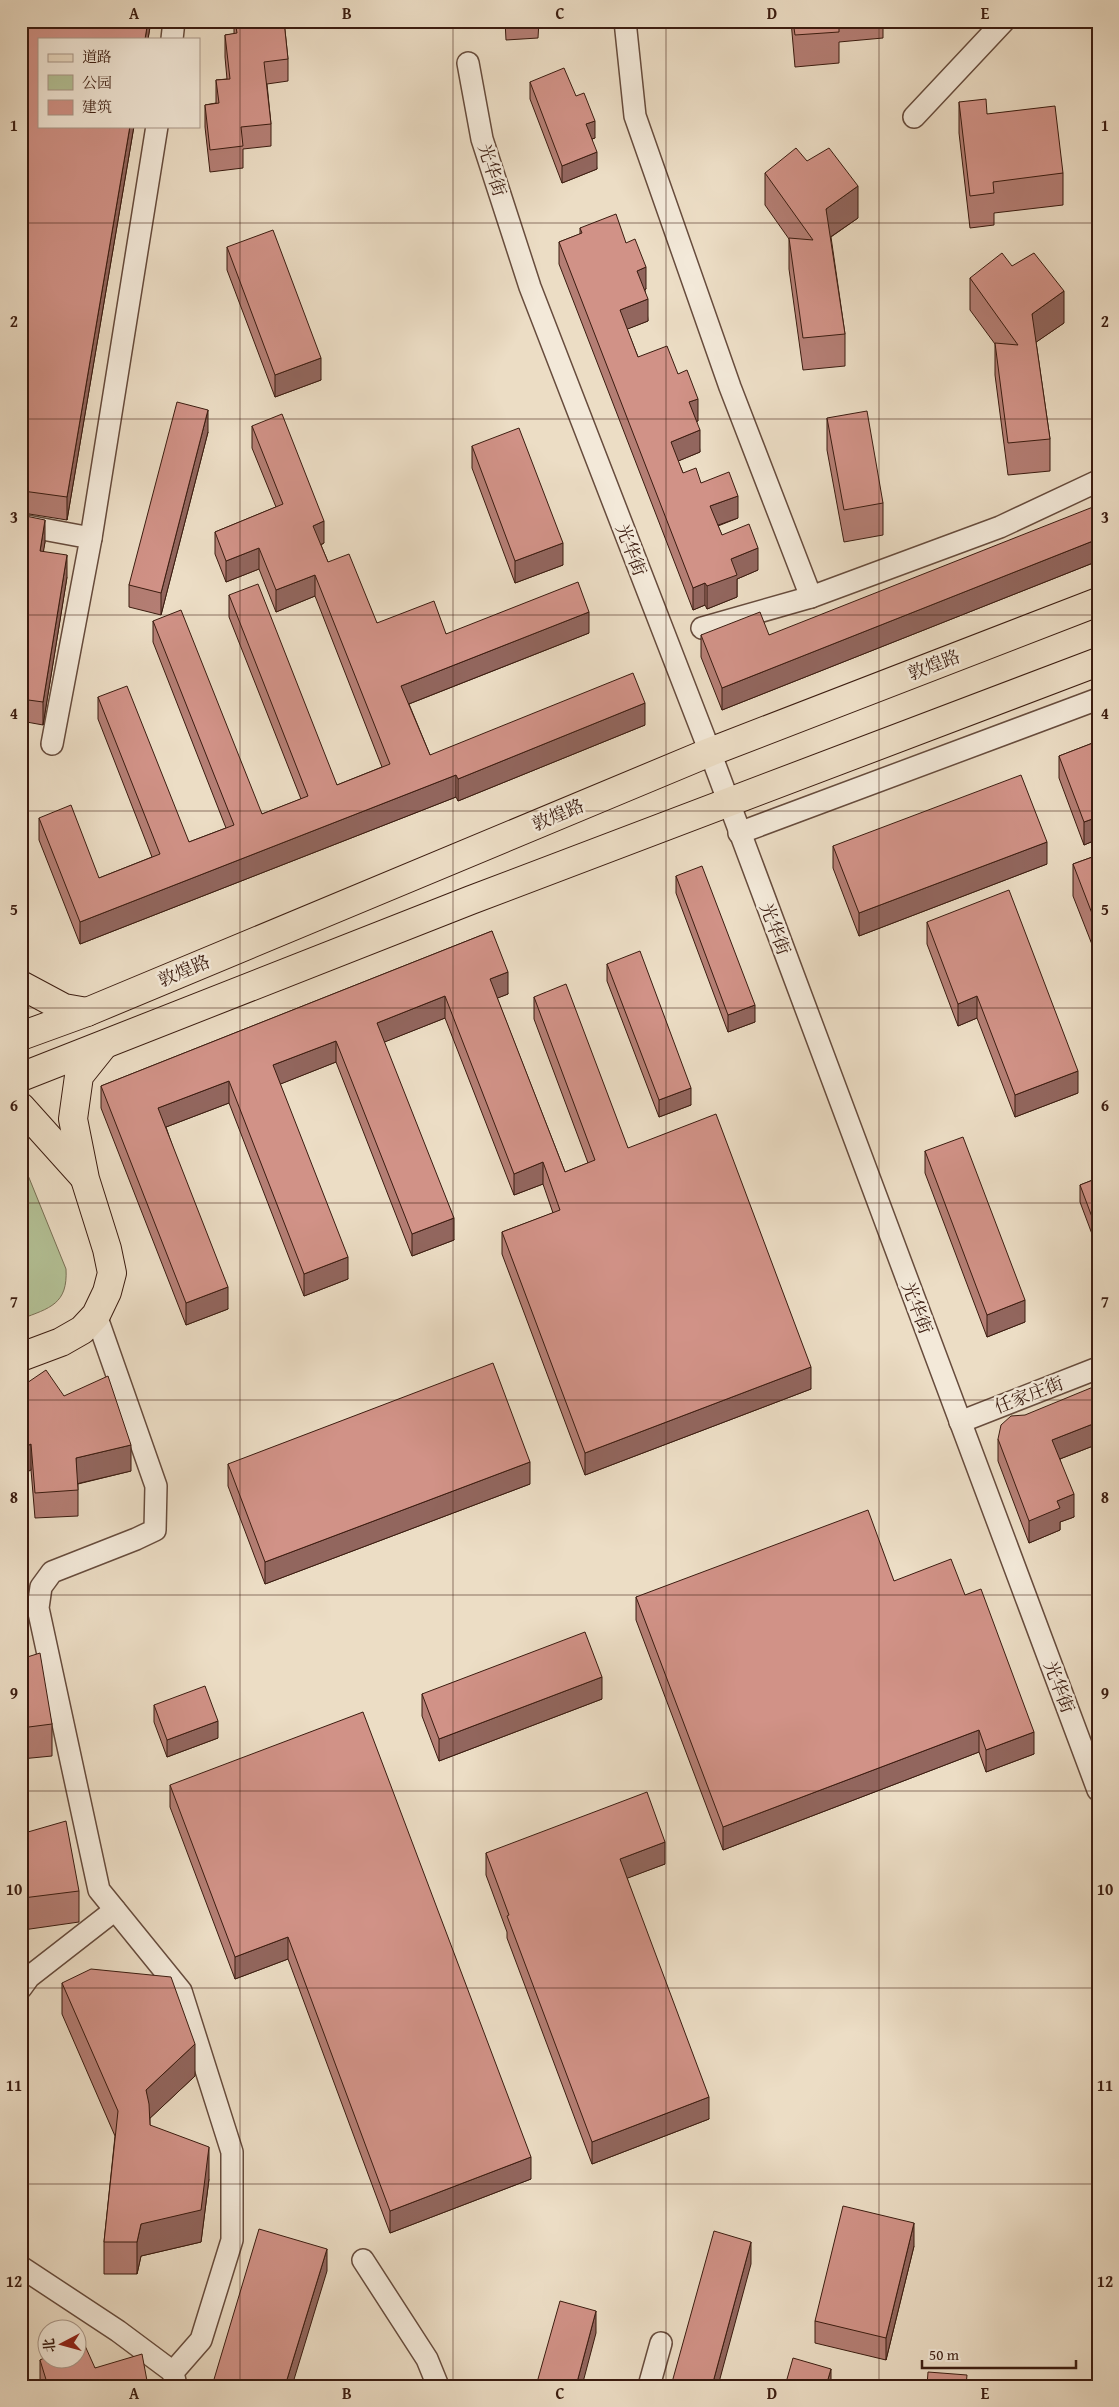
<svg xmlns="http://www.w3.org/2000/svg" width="1119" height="2407" viewBox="0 0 1119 2407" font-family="'Gentium Book Plus','Noto Serif SC',serif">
<rect width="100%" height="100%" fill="#ecddc5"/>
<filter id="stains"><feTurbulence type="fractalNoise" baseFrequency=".004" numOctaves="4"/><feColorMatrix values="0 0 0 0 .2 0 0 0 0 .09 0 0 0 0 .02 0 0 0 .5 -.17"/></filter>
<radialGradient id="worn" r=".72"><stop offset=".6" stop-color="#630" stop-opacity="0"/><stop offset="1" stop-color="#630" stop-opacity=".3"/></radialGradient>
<path fill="#b4c297" stroke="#786f54" d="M21,1158L66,1269C68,1304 50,1308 21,1319Z"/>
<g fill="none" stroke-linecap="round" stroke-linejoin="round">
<g stroke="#674c3d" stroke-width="24">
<g id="minor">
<path d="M625,21L635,116L730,387L811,597"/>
<path d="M172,39L174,21"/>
<path d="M468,63L482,139L530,287L710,752L1098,1790"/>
<path d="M914,117L1004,21"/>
<path d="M21,525L91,538L52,744"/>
<path d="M91,538L157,126"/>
<path d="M702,628L811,597L1000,527L1098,481"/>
<path d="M739,833L1098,699"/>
<path d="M96,1315L156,1486L155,1530L136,1539L52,1572L41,1587L38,1608L99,1890L181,1991L232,2152V2240L201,2340L173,2372L176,2386"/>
<path d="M960,1422L1098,1368"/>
<path d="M21,1988L29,1977L115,1910"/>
<path d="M363,2260L427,2359L438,2386"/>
<path d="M21,2267L118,2331L173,2372"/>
<path d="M649,2386L661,2343"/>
</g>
</g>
<g stroke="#3b1c10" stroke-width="30">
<g id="major">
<path d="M21,985L64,1008L87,1012"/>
<path d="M21,1036L87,1012L710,752L1098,602"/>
<path d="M21,1077L471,900L1098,662"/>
<path d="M21,1107L83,1176"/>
<path d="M21,1357L61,1342L82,1330L96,1315L107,1292L112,1273L107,1249L85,1179L73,1119L79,1076L103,1046"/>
</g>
</g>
<use href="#minor" stroke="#f3e9d9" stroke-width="21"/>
<use href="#major" stroke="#ecddc5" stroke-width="28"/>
</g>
<g fill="#b47e74" stroke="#3b1c10">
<path d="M21,21H151L148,39L39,126H134L67,520L23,513Z"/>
<path d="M234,21H284L288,59V81L267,84L271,124V146L243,149V168L210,172L205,127V105L216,103V80L227,79L225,57V35L234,34Z"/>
<path d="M505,21H539L538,38L506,40Z"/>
<path d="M791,21H883V38L839,42V63L795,67Z"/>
<path d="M530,82L576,96L595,138L592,139L597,169L562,183L530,99Z"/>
<path d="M959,102L987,114L1063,173V205L994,213V225L970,228L959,133Z"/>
<path d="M807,161L858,218L831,237L845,334V366L803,370L789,269V239L765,205V173Z"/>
<path d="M580,228L626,243L646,289L645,290L648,321L627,329L638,357L678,374L698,421H696L700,452L678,461L683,473L701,483L738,518L718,526L722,535L758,570L737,579V597L707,609L705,605L693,610L559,264V242L580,234Z"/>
<path d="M227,247L321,380L275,397L227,270Z"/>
<path d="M1012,266L1064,323L1036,342L1050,439V471L1008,475L995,375V344L970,310V278Z"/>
<path d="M827,418L883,503V535L844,542L827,450Z"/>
<path d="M252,426L324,543L321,545L328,562L377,623L446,634L589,633L409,704L430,755L645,725L458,801L456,797L80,944L39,840V818L99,878L152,857L98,719V697L189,842L226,828L153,642V621L262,814L301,799L229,617V595L337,785L382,767L315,596L276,612L259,569L226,582L215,554V532L276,507L252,448Z"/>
<path d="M208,432L161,615L129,607V585Z"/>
<path d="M472,446L563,565L515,583L472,468Z"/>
<path d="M21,515L45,542L43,551L67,577L43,725L21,721V591L24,574H21Z"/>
<path d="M1098,561L722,710L701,657V635H769Z"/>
<path d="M1098,741V839L1084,845L1059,778V756Z"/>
<path d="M833,846L1047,864L859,936L833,868Z"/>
<path d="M1098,855L1093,947L1073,896V864Z"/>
<path d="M676,876L755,1022L728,1032L676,893Z"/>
<path d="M927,922L1078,1093L1015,1117L977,1018L958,1026L927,944Z"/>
<path d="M492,931L508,994L497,998L565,1172L588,1163L534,1019V997L628,1148L811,1389L585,1475L502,1254V1232L553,1213L543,1184L514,1195L445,1018L384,1042L454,1240L412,1256L336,1062L280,1084L348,1279L304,1296L229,1103L166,1127L228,1309L186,1325L101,1108V1086Z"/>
<path d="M607,964L691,1105L659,1117L607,981Z"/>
<path d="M925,1151L1025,1322L987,1337L925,1173Z"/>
<path d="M1098,1178V1250L1080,1202V1185Z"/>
<path d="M21,1387L64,1396L131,1471L78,1484V1516L35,1518L31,1470Z"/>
<path d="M998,1439L1098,1444L1060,1459L1074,1517L1060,1522V1530L1029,1543L998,1461Z"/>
<path d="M228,1464L530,1484L265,1584L228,1486Z"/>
<path d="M894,1581L965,1595L1034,1754L986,1772L979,1752L723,1850L636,1620V1597Z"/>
<path d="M21,1659L52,1724V1756L21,1759Z"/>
<path d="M422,1694L602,1699L439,1761L422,1716Z"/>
<path d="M154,1705L218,1738L167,1757L154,1722Z"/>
<path d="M170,1785L531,2179L390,2233L288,1959L235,1979L170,1807Z"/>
<path d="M21,1834L79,1891V1922L23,1930L21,1955Z"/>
<path d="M486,1853L665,1864L627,1878L709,2119L592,2164L507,1938V1932L486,1875Z"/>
<path d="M62,1983L195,2076L150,2118V2125L209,2179L201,2242L141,2256L137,2274H104V2242L115,2136L62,2014Z"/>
<path d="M914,2246L886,2360L815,2343V2321Z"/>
<path d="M40,2360L95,2368L148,2386H40Z"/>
</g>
<g fill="#92665e" stroke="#3b1c10">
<path d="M148,21H151L148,39H145Z"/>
<path d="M595,121V138L586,141V124Z"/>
<path d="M130,126H134L67,520V497Z"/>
<path d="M597,152V169L562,183V166Z"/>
<path d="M858,186V218L826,240V209Z"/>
<path d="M646,267V289L637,293V271Z"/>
<path d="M1064,291V323L1032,345V314Z"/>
<path d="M648,299V321L620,332V310Z"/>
<path d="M321,358V380L275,397V375Z"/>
<path d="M698,399V421L689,424V402Z"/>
<path d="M208,410V432L161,615V593Z"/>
<path d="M700,430V452L671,464V442Z"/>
<rect x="21" y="491" width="2" height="22"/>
<path d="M738,496V518L710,528V506Z"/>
<path d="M45,520V542L40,573V551Z"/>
<path d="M324,521V543L313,548V526Z"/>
<path d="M1098,539V561L722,710V688Z"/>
<path d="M563,543V565L515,583V561Z"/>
<path d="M259,548V569L226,582V561Z"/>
<path d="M758,548V570L737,579V597L707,609V586L731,559Z"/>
<path d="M67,555V577L43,725V702Z"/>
<path d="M315,575V596L276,612V590Z"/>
<path d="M705,583V605L693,610V588Z"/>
<path d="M589,612V633L401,707V686Z"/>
<path d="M645,703V725L458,801V779Z"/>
<path d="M456,775V797L80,944V922Z"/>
<path d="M1098,817V839L1084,845V822Z"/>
<path d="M1047,842V864L859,936V913Z"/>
<path d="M1098,914V945L1093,947V916Z"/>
<path d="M508,972V994L490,1001V979Z"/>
<path d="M445,996V1018L377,1045V1023Z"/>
<path d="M977,996V1018L958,1026V1004Z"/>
<path d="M755,1005V1022L728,1032V1015Z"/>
<path d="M336,1041V1062L273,1087V1065Z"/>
<path d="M1078,1071V1093L1015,1117V1095Z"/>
<path d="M229,1081V1103L158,1130V1108Z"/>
<path d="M691,1088V1105L659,1117V1100Z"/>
<path d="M543,1162V1184L514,1195V1174Z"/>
<path d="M454,1218V1240L412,1256V1234Z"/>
<path d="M348,1257V1279L304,1296V1274Z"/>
<path d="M228,1287V1309L186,1325V1303Z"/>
<path d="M1025,1300V1322L987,1337V1315Z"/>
<path d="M811,1367V1389L585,1475V1453Z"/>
<path d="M1098,1422V1444L1052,1462V1440Z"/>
<path d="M31,1444V1470L21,1475V1449Z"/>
<path d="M131,1445V1471L76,1484V1458Z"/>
<path d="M530,1462V1484L265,1584V1562Z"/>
<path d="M1074,1494V1517L1060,1522V1530L1029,1543V1521L1057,1501Z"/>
<path d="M602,1677V1699L439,1761V1739Z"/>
<path d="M218,1721V1738L167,1757V1740Z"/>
<path d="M979,1730V1752L723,1850V1827Z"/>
<path d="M1034,1732V1754L986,1772V1750Z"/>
<path d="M665,1842V1864L620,1881V1859Z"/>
<path d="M23,1898V1930L21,1955V1924Z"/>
<path d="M288,1937V1959L235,1979V1957Z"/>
<path d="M195,2044V2076L146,2122V2090Z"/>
<path d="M709,2097V2119L592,2164V2142Z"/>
<path d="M209,2147V2179L201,2242L141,2256L137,2274V2242L141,2224Z"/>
<path d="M531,2157V2179L390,2233V2211Z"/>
<path d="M914,2223V2246L886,2360V2338Z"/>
<path d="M751,2242V2264L718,2386H712Z"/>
<path d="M327,2249V2271L292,2386H285Z"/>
<path d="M596,2311V2333L582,2386H576Z"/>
<path d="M831,2369V2386H826Z"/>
</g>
<g fill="#d19287" stroke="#3b1c10">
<path d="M21,21H148L145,39H39V126H130L67,497L23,491H21Z"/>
<path d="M235,21H284L288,59L264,62L271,124L241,127L243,146L210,150L205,105L219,103L216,80L230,79L225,35L237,33Z"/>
<path d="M506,21H538L506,23Z"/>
<path d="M793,21H839V32L795,35Z"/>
<path d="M564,68L576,96L584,93L595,121L586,124L597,152L562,166L530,82Z"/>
<path d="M986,99L987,114L1055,106L1063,173L993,182L994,193L970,196L959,102Z"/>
<path d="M796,148L807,161L829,148L858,186L826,209L845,334L803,338L789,238L813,240L765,173Z"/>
<path d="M616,214L626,243L635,239L646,267L637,271L648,299L620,310L638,357L667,346L678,374L687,370L698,399L689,402L700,430L671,442L683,473L696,468L701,483L729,472L738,496L710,506L722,535L749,524L758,548L731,559L737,575L707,586L705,583L693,588L559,242L582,233L580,228Z"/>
<path d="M273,230L321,358L275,375L227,247Z"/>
<path d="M1002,253L1012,266L1034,253L1064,291L1032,314L1050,439L1008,443L995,343L1018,345L970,278Z"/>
<path d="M177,402L208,410L161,593L129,585Z"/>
<path d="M867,411L883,503L844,510L827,418Z"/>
<path d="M282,414L324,521L313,526L328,562L349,554L377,623L434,601L446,634L578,582L589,612L401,686L430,755L633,673L645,703L458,779L456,775L80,922L39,818L71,805L99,878L160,854L98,697L127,686L189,842L234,825L153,621L181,610L262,814L308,796L229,595L258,584L337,785L390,764L315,575L276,590L259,548L226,561L215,532L283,504L252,426Z"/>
<path d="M519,428L563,543L515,561L472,446Z"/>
<path d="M1098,505V539L722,688L701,635L760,612L769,635Z"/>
<path d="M21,515L45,520L40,551L67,555L43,702L21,699V591L27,552H21Z"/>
<path d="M1098,741V817L1084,822L1059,756Z"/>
<path d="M1021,775L1047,842L859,913L833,846Z"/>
<path d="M1098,855V914L1093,916L1073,864Z"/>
<path d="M702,866L755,1005L728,1015L676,876Z"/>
<path d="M1009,890L1078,1071L1015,1095L977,996L958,1004L927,922Z"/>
<path d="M492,931L508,972L490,979L565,1172L595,1160L534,997L566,984L628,1148L716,1114L811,1367L585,1453L502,1232L560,1210L543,1162L514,1174L445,996L377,1023L454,1218L412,1234L336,1041L273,1065L348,1257L304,1274L229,1081L158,1108L228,1287L186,1303L101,1086Z"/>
<path d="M640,951L691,1088L659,1100L607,964Z"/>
<path d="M963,1137L1025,1300L987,1315L925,1151Z"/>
<path d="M1098,1178V1233L1080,1185Z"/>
<path d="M493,1363L530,1462L265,1562L228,1464Z"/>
<path d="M46,1370L64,1396L108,1376L131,1445L76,1458L78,1490L35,1493L31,1444L21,1449V1387Z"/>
<path d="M1098,1385V1422L1052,1440L1074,1494L1057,1501L1060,1508L1029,1521L998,1439L1001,1425L1011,1416L1025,1415Z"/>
<path d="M868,1510L894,1581L951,1559L965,1595L981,1589L1034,1732L986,1750L979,1730L723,1827L636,1597Z"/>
<path d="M585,1632L602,1677L439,1739L422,1694Z"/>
<path d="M40,1653L52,1724L21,1728V1659Z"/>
<path d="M205,1686L218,1721L167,1740L154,1705Z"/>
<path d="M363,1712L531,2157L390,2211L288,1937L235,1957L170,1785Z"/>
<path d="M647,1792L665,1842L620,1859L709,2097L592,2142L507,1916L509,1915L486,1853Z"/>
<path d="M66,1821L79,1891L23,1898L21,1924V1834Z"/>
<path d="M91,1969L171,1977L195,2044L146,2090L149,2104L150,2125L209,2147L201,2210L141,2224L137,2242H104L118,2111L62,1983Z"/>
<path d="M843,2206L914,2223L886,2338L815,2321Z"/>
<path d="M259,2229L327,2249L285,2386H212Z"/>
<path d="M714,2231L751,2242L712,2386H671Z"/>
<path d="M560,2301L596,2311L576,2386H536Z"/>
<path d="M82,2339L95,2368L142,2354L148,2386H48L40,2360L48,2356V2360H78V2341Z"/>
<path d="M793,2358L831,2369L826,2386H785Z"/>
<path d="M928,2372L967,2375L966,2386H927Z"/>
</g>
<path fill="none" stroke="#3b1c10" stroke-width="1" stroke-opacity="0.55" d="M240,21V2386M453,21V2386M666,21V2386M879,21V2386M21,223H1098M21,419H1098M21,615H1098M21,811H1098M21,1008H1098M21,1203H1098M21,1400H1098M21,1595H1098M21,1791H1098M21,1988H1098M21,2184H1098"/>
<g text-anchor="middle" stroke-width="5" stroke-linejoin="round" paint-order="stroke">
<g font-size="18" fill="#3b1c10" stroke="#f3e9d9">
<text transform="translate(492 170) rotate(72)" y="6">光华街</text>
<text transform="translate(631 550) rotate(69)" y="6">光华街</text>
<text transform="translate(934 665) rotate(-21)" y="6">敦煌路</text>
<text transform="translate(558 815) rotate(-23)" y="6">敦煌路</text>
<text transform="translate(775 929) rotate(69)" y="6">光华街</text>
<text transform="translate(184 971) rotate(-23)" y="6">敦煌路</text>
<text transform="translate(917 1308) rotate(69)" y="6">光华街</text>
<text transform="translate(1029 1395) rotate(-21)" y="6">任家庄街</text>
<text transform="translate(1059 1687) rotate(69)" y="6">光华街</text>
</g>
</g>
<rect width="1119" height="2407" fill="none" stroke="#ecddc5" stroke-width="55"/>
<rect x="38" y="38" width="162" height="90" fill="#f3e9d9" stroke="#a99789"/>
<rect x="48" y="54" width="25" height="8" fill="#ecddc5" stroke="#a99789"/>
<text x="82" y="62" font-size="15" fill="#3b1c10">道路</text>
<rect x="48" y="75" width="25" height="15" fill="#b4c297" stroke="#a99789"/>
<text x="82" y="88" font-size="15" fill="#3b1c10">公园</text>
<rect x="48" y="100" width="25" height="15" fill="#d19287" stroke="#a99789"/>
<text x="82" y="112" font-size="15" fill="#3b1c10">建筑</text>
<g transform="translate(62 2344) rotate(264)"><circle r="24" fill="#f3e9d9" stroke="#a99789"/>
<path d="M0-4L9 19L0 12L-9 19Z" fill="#8f2418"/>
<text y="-8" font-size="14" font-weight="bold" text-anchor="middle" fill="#3b1c10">北</text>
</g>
<path d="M922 2360v8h154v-8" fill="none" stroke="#3b1c10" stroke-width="2.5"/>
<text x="929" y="2360" font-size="15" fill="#3b1c10" stroke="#f3e9d9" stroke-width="4" paint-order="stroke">50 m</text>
<rect x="28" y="28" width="1064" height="2352" fill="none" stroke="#3b1c10" stroke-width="2"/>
<g font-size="16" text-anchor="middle" font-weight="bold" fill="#3b1c10">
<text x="134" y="19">A</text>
<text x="347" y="19">B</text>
<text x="560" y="19">C</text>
<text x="772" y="19">D</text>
<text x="985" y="19">E</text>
<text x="14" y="131">1</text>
<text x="1105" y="131">1</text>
<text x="14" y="327">2</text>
<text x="1105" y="327">2</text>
<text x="14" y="523">3</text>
<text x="1105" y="523">3</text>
<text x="14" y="719">4</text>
<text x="1105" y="719">4</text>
<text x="14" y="915">5</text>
<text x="1105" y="915">5</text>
<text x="14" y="1111">6</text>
<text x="1105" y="1111">6</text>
<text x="14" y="1307">7</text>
<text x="1105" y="1307">7</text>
<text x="14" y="1503">8</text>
<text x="1105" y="1503">8</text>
<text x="14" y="1699">9</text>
<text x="1105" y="1699">9</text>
<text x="14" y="1895">10</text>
<text x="1105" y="1895">10</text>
<text x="14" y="2091">11</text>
<text x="1105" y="2091">11</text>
<text x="14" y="2287">12</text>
<text x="1105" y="2287">12</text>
<text x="134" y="2399">A</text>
<text x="347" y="2399">B</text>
<text x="560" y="2399">C</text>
<text x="772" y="2399">D</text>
<text x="985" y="2399">E</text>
</g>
<rect width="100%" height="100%" filter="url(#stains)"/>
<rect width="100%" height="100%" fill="url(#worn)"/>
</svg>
